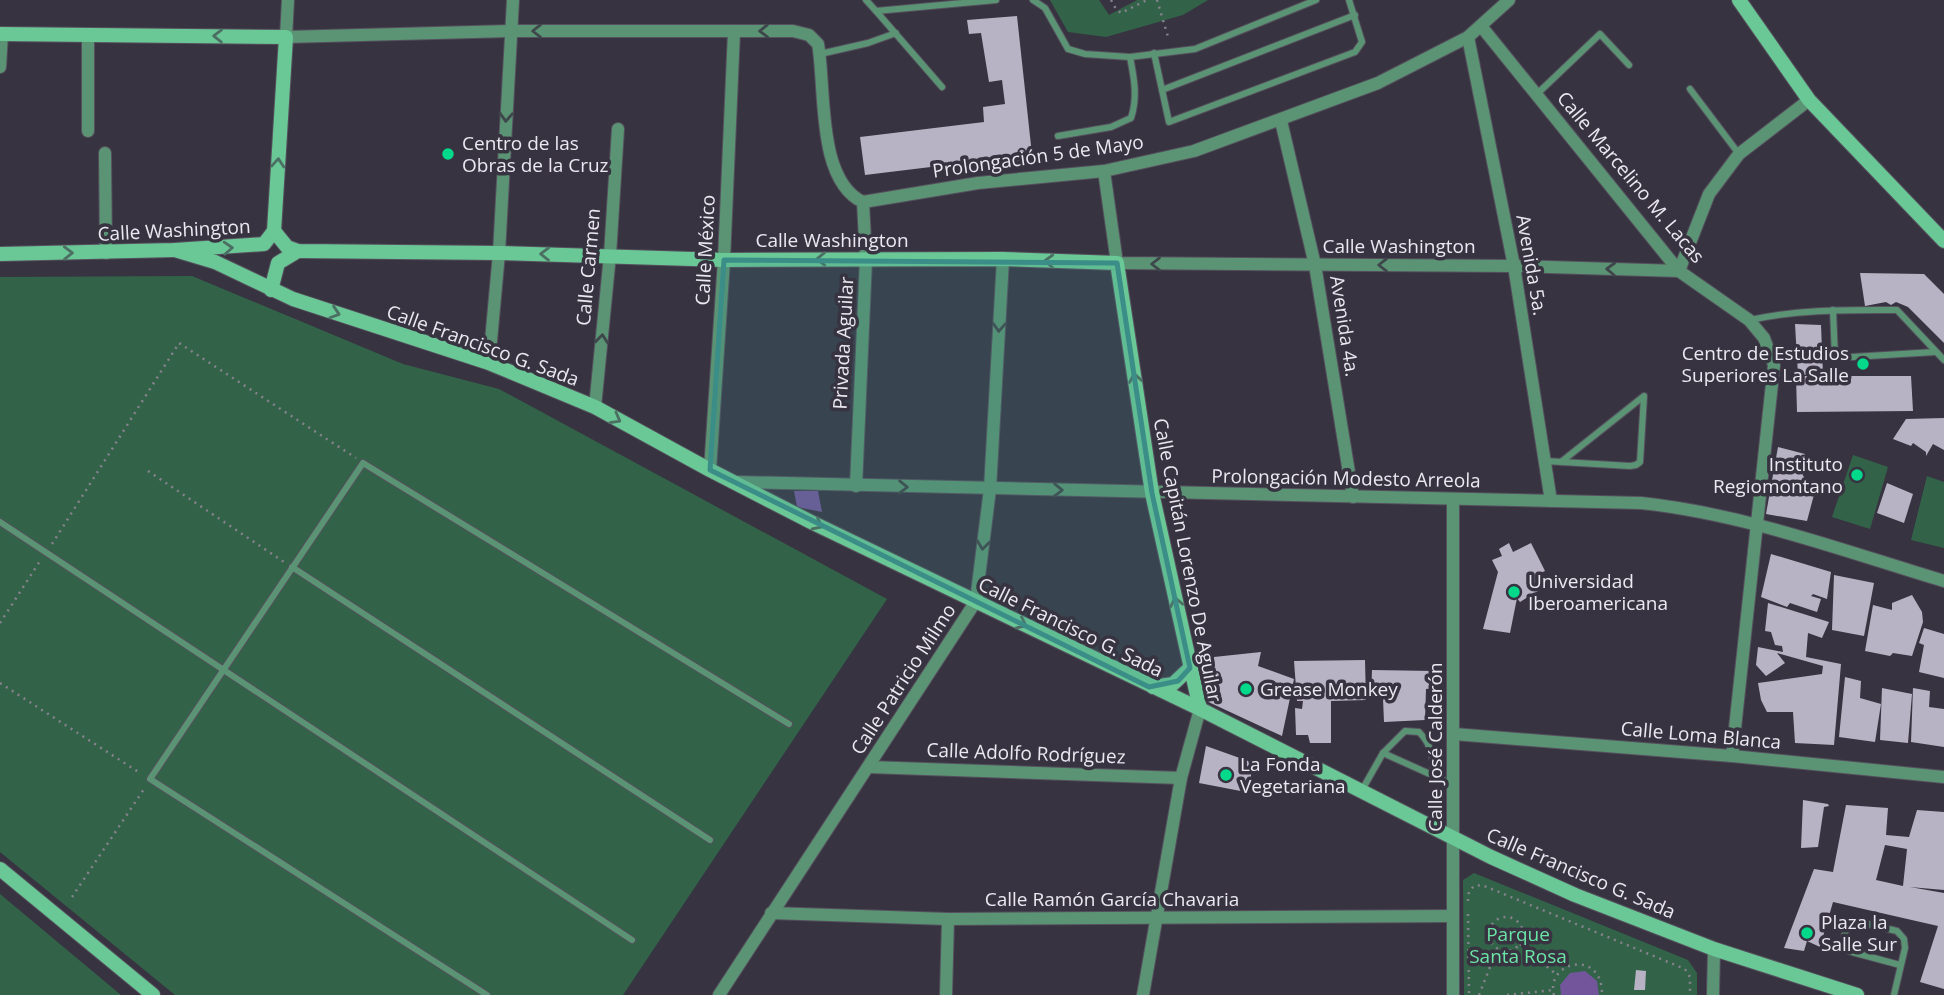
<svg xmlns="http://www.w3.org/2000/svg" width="1944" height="995" viewBox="0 0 1944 995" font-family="'Open Sans',sans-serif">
<rect width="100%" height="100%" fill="#383341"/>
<g fill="#326349">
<path d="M1050,0H1099L1109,15L1137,0H1208L1183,15L1106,37L1068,32Z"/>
<path d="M192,276L403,364L499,389L887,599L623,995H175L0,852V277Z"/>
<path d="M1853,455L1888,467L1870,529L1832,517Z"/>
<path d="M1927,476L1944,482V548L1911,540Z"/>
<path d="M1474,873L1688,960L1697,973V995H1464L1463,880Z"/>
<path d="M0,894L121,995H0Z"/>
</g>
<g fill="#72559b">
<path d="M794,491H818L822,512L797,507Z"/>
<path d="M1585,971L1597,981L1599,995H1561L1560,985L1570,973Z"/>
</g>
<g fill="#b8b3c4" fill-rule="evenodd">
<path d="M1017,16L1033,164L1014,167L1013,157L865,175L860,137L984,122L983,107L1005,104L1002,80L989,82L981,33L969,34L967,20Z"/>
<path d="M1860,273L1924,274L1944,294V343L1908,307L1896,302L1891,305L1886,302L1865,306Z"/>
<path d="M1795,324L1821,325L1823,374L1798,375Z"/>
<path d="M1796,376H1911L1913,411L1797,412Z"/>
<path d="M1944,418V450L1933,444L1926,456V452L1913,443L1911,446L1893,439L1906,419Z"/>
<path d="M1778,447L1805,454L1803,476L1807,479L1808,484L1816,487L1807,521L1766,514Z"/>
<path d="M1887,483L1913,494L1904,523L1877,513Z"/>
<path d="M1509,543L1513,552L1531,543L1545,571L1538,574L1546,586L1520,602L1517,598L1510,633L1483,629L1498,572L1492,560L1502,556L1499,549Z"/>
<path d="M1771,554L1831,572L1827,599L1813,594L1811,596L1821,599L1817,612L1790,603L1787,607L1761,597Z"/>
<path d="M1834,575L1874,583L1864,636L1832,630Z"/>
<path d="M1912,595L1922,612L1923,622L1912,656L1893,653L1890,656L1865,651L1873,605L1892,610V603Z"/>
<path d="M1768,603L1829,622L1822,638L1808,633L1806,657L1841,664L1834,745L1795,743L1793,712H1767L1761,700L1758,683L1822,674L1823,666L1777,653L1785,663L1766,676L1756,665L1758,647L1783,652L1782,646L1775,645L1771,632L1765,631Z"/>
<path d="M1924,628L1944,634V678L1919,672L1924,645L1919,643Z"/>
<path d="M1261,652L1258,666L1294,679L1282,736L1202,699L1195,659Z"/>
<path d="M1365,660L1366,700L1331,701V743H1310L1308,735H1296L1295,708L1302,709L1303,701H1297L1294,661Z"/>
<path d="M1372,670L1434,671V688L1426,689L1425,720L1384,722L1383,699L1371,698Z"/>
<path d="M1845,677L1861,681L1860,698L1881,704L1875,742L1839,737Z"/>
<path d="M1882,688L1912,694L1908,743L1880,740Z"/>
<path d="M1913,688L1930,691L1929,707L1944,709V747L1911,742Z"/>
<path d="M1206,746L1251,762V793L1199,783Z"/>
<path d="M1803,800L1828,804L1829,806L1824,807L1818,847L1801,848Z"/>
<path d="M1846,805L1888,808L1886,835L1909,837L1917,810L1944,812V890L1910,887L1944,893V989L1920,982L1938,926L1833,902L1820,947L1807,941L1804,951L1784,948L1814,869L1833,872ZM1885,845L1907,849L1903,886L1876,880Z"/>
<path d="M1636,970L1646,971L1645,990H1634Z"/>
</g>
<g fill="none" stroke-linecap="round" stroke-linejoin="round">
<g stroke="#55505d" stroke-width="8">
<g id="lane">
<path d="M866,0L876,11L996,0"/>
<path d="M1033,0L1045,8L1068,49L1085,54L1130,57L1195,49L1316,0"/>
<path d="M876,11L942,87"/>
<path d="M1154,53L1169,122L1355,52L1362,42L1349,0"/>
<path d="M820,54L868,43L896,33"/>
<path d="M1690,89L1739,154"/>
<path d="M1162,90L1355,15"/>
<path d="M1537,94L1600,34L1629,65"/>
<path d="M1058,136L1111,127L1131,118C1138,97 1134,78 1130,57"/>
<path d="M1833,310L1835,358L1935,352"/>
<path d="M1750,320C1799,309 1847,310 1897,310L1944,360"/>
<path d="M1545,461L1630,466L1636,465L1640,462L1644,396L1561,462"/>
<path d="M0,522L632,940"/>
<path d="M292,567L710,840"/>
<path d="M1383,753L1452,784"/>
<path d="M1362,790L1383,753L1405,731L1419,732C1432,745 1433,758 1434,775"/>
<path d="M487,995L150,779L363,463L789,724"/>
<path d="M1894,995L1905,948L1904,939L1897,931L1859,922L1850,924C1843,934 1842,940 1848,951L1900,965"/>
</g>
</g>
<g stroke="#55505d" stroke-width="14">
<g id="street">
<path d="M288,0L286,37L511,31H793L809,35L818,44C826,87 816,180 863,202L978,183L1104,171L1194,151L1378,83L1468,37L1509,0"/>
<path d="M1481,26L1679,271L1749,320L1764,338L1774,365L1732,756"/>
<path d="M88,35V131"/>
<path d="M1468,37L1514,266L1551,501"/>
<path d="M0,67L2,34"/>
<path d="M1281,121L1315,265L1353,497"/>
<path d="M105,153L106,253"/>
<path d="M1104,171L1117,263L1514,266L1679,271L1709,194L1739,154L1809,100"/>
<path d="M489,363L499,253L513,0"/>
<path d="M595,407L610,255L618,129"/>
<path d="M710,470L724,260L734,32"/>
<path d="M737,482L1641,503C1745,514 1844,551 1944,581"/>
<path d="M856,486L866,259L863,202"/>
<path d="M1454,734L1732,756L1944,777"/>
<path d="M869,767L1181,778"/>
<path d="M771,913L948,919L1453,916"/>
<path d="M719,995L976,601L990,489L1003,259"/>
<path d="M946,995L948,919"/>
<path d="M1143,995L1181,778L1200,709"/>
<path d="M1453,995V500"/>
<path d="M1713,995L1714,949"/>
</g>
</g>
<g stroke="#55505d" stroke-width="16">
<g id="secondary">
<path d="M1739,0L1809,100L1944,241"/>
<path d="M0,34L286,37L274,231L264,244L175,250L0,254"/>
<path d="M274,231L287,247L298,251L499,253L724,260L1003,259L1117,263L1152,493L1200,709"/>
<path d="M175,250L215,262L293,299L489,363L595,407L710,470L811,522L1200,709L1491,857L1575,895L1714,949L1857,995"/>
<path d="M271,290L278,263L298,251"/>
<path d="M1153,687L1173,684L1190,668"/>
<path d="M0,869L153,995"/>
</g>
</g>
<g stroke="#86828d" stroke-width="2.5" stroke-dasharray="2 5" stroke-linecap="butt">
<path d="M1111,0L1116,9L1121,13L1147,0"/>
<path d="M1157,0L1169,40"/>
<path d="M148,471L284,562"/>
<path d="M52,544L179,343L356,458"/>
<path d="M0,623L40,561"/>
<path d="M0,683L140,773"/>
<path d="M72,897L144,789"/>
<path d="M1468,901L1469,891L1474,886L1482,885L1685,969L1690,977V995"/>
<path d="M1468,914L1469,995"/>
<circle cx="1506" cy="934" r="17"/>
<path d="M1520,944L1557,975"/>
<path d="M1479,995L1497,949"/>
<path d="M1507,995L1553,990"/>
<path d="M1554,995C1545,961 1603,948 1602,995"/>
</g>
<use href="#lane" stroke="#5b9474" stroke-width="6"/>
<use href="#street" stroke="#5b9474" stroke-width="12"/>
<use href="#secondary" stroke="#6ac896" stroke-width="14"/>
</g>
<defs><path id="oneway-chevron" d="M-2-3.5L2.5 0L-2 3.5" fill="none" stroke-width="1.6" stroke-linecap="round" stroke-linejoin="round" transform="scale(1.75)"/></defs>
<g stroke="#3f464b">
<use href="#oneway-chevron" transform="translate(537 31) rotate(-180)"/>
<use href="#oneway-chevron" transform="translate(764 31) rotate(179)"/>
<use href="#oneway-chevron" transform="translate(506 117) rotate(93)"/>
<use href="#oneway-chevron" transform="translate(1156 264) rotate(-180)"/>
<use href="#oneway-chevron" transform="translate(1383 265) rotate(-180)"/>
<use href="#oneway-chevron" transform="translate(1611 269) rotate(-178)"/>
<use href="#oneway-chevron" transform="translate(999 327) rotate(93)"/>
<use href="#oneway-chevron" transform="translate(602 339) rotate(-84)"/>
<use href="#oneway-chevron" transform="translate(903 487) rotate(1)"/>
<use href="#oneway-chevron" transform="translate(1058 490) rotate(1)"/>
<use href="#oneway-chevron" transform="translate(983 545) rotate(97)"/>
</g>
<g stroke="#4c6f63">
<use href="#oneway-chevron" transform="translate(218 36) rotate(-179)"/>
<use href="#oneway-chevron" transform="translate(278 163) rotate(-86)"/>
<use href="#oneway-chevron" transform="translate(228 248) rotate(-3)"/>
<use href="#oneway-chevron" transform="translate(68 253) rotate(-1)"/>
<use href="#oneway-chevron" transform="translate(545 254) rotate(-179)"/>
<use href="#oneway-chevron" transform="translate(821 259) rotate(179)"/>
<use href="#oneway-chevron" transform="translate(1049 261) rotate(-178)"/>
<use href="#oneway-chevron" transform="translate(335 313) rotate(18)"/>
<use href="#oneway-chevron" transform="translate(1135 378) rotate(-99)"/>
<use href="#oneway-chevron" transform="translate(616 419) rotate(29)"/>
<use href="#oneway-chevron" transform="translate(818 525) rotate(26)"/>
<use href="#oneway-chevron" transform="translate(1176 602) rotate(-102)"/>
<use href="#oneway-chevron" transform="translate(1022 624) rotate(26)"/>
</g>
<path fill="#3b8d88" fill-opacity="0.2" stroke="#3b8d88" stroke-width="5" stroke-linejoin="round" d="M724,260L1117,263L1152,493L1190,668L1178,681L1149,687L710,470Z"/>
<g fill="#02d98b" stroke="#383341" stroke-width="2.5">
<circle cx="448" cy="154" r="7"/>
<circle cx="1863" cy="364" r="7"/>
<circle cx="1857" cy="475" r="7"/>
<circle cx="1514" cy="592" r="7"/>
<circle cx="1246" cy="689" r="7"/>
<circle cx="1226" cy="775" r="7"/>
<circle cx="1807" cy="933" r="7"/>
</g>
<g text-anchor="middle" stroke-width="7" stroke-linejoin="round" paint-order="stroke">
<g font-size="19" fill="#ebe8f1" stroke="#383341" text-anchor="start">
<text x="462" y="150">Centro de las<tspan x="462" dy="22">Obras de la Cruz</tspan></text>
<text x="1849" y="360" text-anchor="end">Centro de Estudios<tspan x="1849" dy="22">Superiores La Salle</tspan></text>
<text x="1843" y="471" text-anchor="end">Instituto<tspan x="1843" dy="22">Regiomontano</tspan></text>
<text x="1528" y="588">Universidad<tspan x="1528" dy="22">Iberoamericana</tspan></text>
<text x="1260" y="696">Grease Monkey</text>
<text x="1240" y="771">La Fonda<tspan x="1240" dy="22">Vegetariana</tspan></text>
<text x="1821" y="929">Plaza la<tspan x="1821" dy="22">Salle Sur</tspan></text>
</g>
<g font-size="19" fill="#ebe8f1" stroke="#383341">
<text transform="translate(1038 156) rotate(-8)" y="7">Prolongación 5 de Mayo</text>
<text transform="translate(1631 177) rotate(50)" y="7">Calle Marcelino M. Lacas</text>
<text transform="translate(174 230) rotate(-3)" y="7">Calle Washington</text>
<text x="832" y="247">Calle Washington</text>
<text x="1399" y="253">Calle Washington</text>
<text transform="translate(705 250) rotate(-87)" y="7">Calle México</text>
<text transform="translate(1532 265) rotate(80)" y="7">Avenida 5a.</text>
<text transform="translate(588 267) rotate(-85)" y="7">Calle Carmen</text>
<text transform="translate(1345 326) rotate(81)" y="7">Avenida 4a.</text>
<text transform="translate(843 343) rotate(-87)" y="7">Privada Aguilar</text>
<text transform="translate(483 345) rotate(20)" y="7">Calle Francisco G. Sada</text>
<text transform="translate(1346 478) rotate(1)" y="7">Prolongación Modesto Arreola</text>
<text transform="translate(1188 560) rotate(79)" y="7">Calle Capitán Lorenzo De Aguilar</text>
<text transform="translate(1071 627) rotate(26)" y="7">Calle Francisco G. Sada</text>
<text transform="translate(903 679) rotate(-57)" y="7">Calle Patricio Milmo</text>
<text transform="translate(1701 735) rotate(5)" y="7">Calle Loma Blanca</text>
<text transform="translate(1435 747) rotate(-90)" y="7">Calle José Calderón</text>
<text transform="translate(1026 753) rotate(2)" y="7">Calle Adolfo Rodríguez</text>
<text transform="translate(1581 873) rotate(23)" y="7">Calle Francisco G. Sada</text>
<text x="1112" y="906">Calle Ramón García Chavaria</text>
</g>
<g font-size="19" fill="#6be4a6" stroke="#383341">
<text x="1518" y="941">Parque<tspan x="1518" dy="22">Santa Rosa</tspan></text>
</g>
</g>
</svg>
